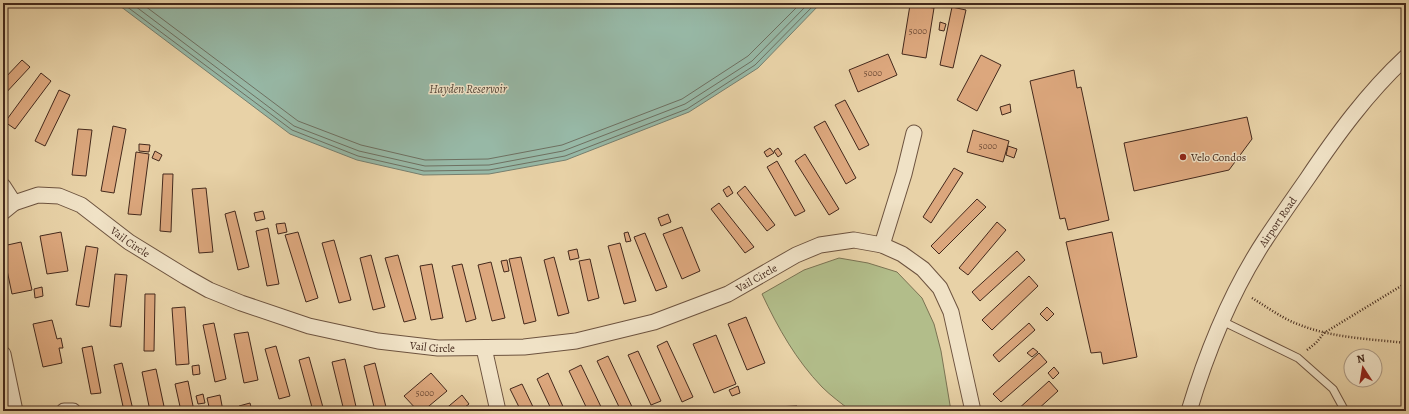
<svg xmlns="http://www.w3.org/2000/svg" width="1409" height="414" viewBox="0 0 1409 414" font-family="Alegreya,serif">
<rect width="100%" height="100%" fill="#e8d2a7"/>
<filter id="stains"><feTurbulence type="fractalNoise" baseFrequency=".005" numOctaves="4"/><feColorMatrix values="0 0 0 0 .2 0 0 0 0 .09 0 0 0 0 .02 0 0 0 .5 -.17"/></filter>
<radialGradient id="worn" r=".72"><stop offset=".6" stop-color="#630" stop-opacity="0"/><stop offset="1" stop-color="#630" stop-opacity=".3"/></radialGradient>
<path fill="#b2bd8a" stroke="#7b7353" d="M839,258L868,263L897,272L922,298L934,324L941,351L951,411H851C841,403 831,396 822,387C796,360 778,328 762,294L804,270Z"/>
<path fill="#97b8a6" stroke="#767f6f" d="M116,3H821L758,68L689,112L566,160L489,174L423,175L357,160L290,134Z"/>
<g fill="none" stroke-linecap="round" stroke-linejoin="round">
<g stroke="#6e7061" stroke-width="1">
<path d="M122,3L292,130L358,156L424,171L489,170L565,156L687,109L755,65L816,3"/>
<path d="M131,3L294,126L359,151L425,166L489,165L563,151L685,104L752,61L809,3"/>
<path d="M141,3L298,121L361,145L425,160L488,159L562,145L682,99L748,56L801,3"/>
</g>
</g>
<g fill="#dca77d" stroke="#44291c">
<path d="M910,5L934,8L926,58L902,54Z"/>
<path d="M952,7L966,10L953,68L940,65Z"/>
<path d="M940,22L946,24L944,31L939,30Z"/>
<path d="M888,54L897,75L858,92L849,70Z"/>
<path d="M981,55L1001,65L977,111L957,100Z"/>
<path d="M22,60L30,67L3,96V80Z"/>
<path d="M1074,70L1077,88L1081,87L1109,220L1068,230L1065,218L1060,219L1030,81Z"/>
<path d="M41,73L51,81L15,129L5,122Z"/>
<path d="M59,90L70,95L45,146L35,141Z"/>
<path d="M845,100L869,145L859,150L835,105Z"/>
<path d="M1010,104L1011,112L1002,115L1000,107Z"/>
<path d="M1247,117L1252,139L1229,170L1134,191L1124,143Z"/>
<path d="M825,121L856,178L846,184L814,127Z"/>
<path d="M113,126L126,129L114,193L101,191Z"/>
<path d="M78,129L92,130L86,176L72,175Z"/>
<path d="M973,130L1009,141L1003,162L967,152Z"/>
<path d="M139,144L150,145L149,152L139,151Z"/>
<path d="M1008,146L1017,149L1014,158L1006,155Z"/>
<path d="M770,148L774,153L767,157L764,152Z"/>
<path d="M778,148L782,154L778,157L774,151Z"/>
<path d="M155,151L162,155L159,161L152,158Z"/>
<path d="M136,152L149,154L141,215L128,214Z"/>
<path d="M805,154L839,209L829,215L795,161Z"/>
<path d="M777,161L805,211L795,216L767,167Z"/>
<path d="M954,168L963,173L931,223L923,217Z"/>
<path d="M163,174H173L171,232L160,231Z"/>
<path d="M729,186L733,193L727,197L723,190Z"/>
<path d="M745,186L775,225L767,231L737,193Z"/>
<path d="M206,188L213,252L199,253L192,189Z"/>
<path d="M977,199L986,207L939,254L931,246Z"/>
<path d="M719,203L754,247L745,253L711,209Z"/>
<path d="M235,211L249,267L238,270L225,214Z"/>
<path d="M263,211L265,219L256,221L254,213Z"/>
<path d="M668,214L671,222L661,226L658,218Z"/>
<path d="M997,222L1006,230L968,275L959,268Z"/>
<path d="M285,223L287,232L278,234L276,224Z"/>
<path d="M682,227L700,271L682,279L663,234Z"/>
<path d="M268,228L279,284L267,286L256,231Z"/>
<path d="M61,232L68,271L47,274L40,236Z"/>
<path d="M298,232L318,298L306,302L285,235Z"/>
<path d="M628,232L631,241L626,242L624,233Z"/>
<path d="M1112,232L1137,357L1103,364L1101,352L1091,353L1066,242Z"/>
<path d="M645,233L667,287L656,291L634,237Z"/>
<path d="M334,240L351,300L339,303L322,243Z"/>
<path d="M21,242L32,290L12,294L3,251V246Z"/>
<path d="M620,243L636,301L624,304L608,246Z"/>
<path d="M86,246L98,248L89,307L76,305Z"/>
<path d="M577,249L579,258L570,260L568,251Z"/>
<path d="M1017,251L1025,260L980,301L972,292Z"/>
<path d="M371,255L385,307L373,310L360,258Z"/>
<path d="M398,255L416,319L404,322L385,258Z"/>
<path d="M521,257L536,321L524,324L509,259Z"/>
<path d="M554,257L569,313L558,316L544,260Z"/>
<path d="M590,259L599,298L588,301L579,261Z"/>
<path d="M507,260L509,271L504,272L501,261Z"/>
<path d="M491,262L505,318L492,321L478,265Z"/>
<path d="M432,264L443,318L431,320L420,266Z"/>
<path d="M462,264L476,319L466,322L452,266Z"/>
<path d="M115,274L127,275L121,327L110,326Z"/>
<path d="M1029,276L1038,286L992,330L982,320Z"/>
<path d="M42,287L43,296L35,298L34,289Z"/>
<path d="M145,294H155L154,351H144Z"/>
<path d="M185,307L189,364L176,365L172,308Z"/>
<path d="M1047,307L1054,314L1047,321L1040,314Z"/>
<path d="M746,317L765,363L747,370L728,324Z"/>
<path d="M52,320L57,339L61,338L63,348H59L62,363L43,367L33,324Z"/>
<path d="M214,323L226,379L215,382L203,325Z"/>
<path d="M1029,323L1035,330L999,362L993,355Z"/>
<path d="M248,332L258,380L244,383L234,334Z"/>
<path d="M716,335L736,384L714,393L693,344Z"/>
<path d="M667,341L693,397L682,402L657,346Z"/>
<path d="M92,346L101,393L91,394L82,348Z"/>
<path d="M276,346L290,396L279,399L265,349Z"/>
<path d="M1033,348L1038,352L1032,357L1027,353Z"/>
<path d="M638,351L661,401L651,405L628,355Z"/>
<path d="M1039,353L1047,362L1001,402L993,394Z"/>
<path d="M608,356L634,411H621L597,361Z"/>
<path d="M309,357L324,411H313L299,360Z"/>
<path d="M345,359L357,411H344L332,362Z"/>
<path d="M122,363L133,410L130,411H124L114,365Z"/>
<path d="M375,363L387,411H375L364,366Z"/>
<path d="M199,365L200,374L193,375L192,366Z"/>
<path d="M581,365L603,411H588L569,371Z"/>
<path d="M1054,367L1059,373L1053,379L1048,373Z"/>
<path d="M156,369L165,411H150L142,372Z"/>
<path d="M431,373L447,391L423,411H418L404,396Z"/>
<path d="M548,373L565,411H552L537,379Z"/>
<path d="M188,381L194,411H181L175,384Z"/>
<path d="M1049,381L1058,391L1036,411H1016Z"/>
<path d="M522,384L535,411H521L510,389Z"/>
<path d="M738,386L740,393L732,396L729,390Z"/>
<path d="M203,394L205,403L198,404L196,396Z"/>
<path d="M220,395L223,411H210L207,398Z"/>
<path d="M462,395L469,404L460,411H443Z"/>
<path d="M250,403L252,411H240L239,406Z"/>
<path d="M797,406V411H774V407Z"/>
</g>
<g fill="none" stroke-linecap="round" stroke-linejoin="round">
<g stroke="#6d533f" stroke-width="9">
<path id="lane" d="M1222,321L1298,358L1333,389L1345,411"/>
</g>
<g stroke="#6d533f" stroke-width="17">
<g id="street">
<path d="M3,186L14,203"/>
<path id="s1" d="M3,212L14,203L38,195L59,196L81,205L129,242L186,277L209,290L241,303L309,326L378,341L438,348L524,347L576,341L654,322L728,294L796,255L820,245L854,240L882,245L902,254L923,269L940,288L951,312L973,411"/>
<path d="M882,245L904,174L914,133"/>
<path d="M484,348L498,411"/>
<path d="M3,354L15,411"/>
<path d="M64,411H73"/>
<path id="s2" d="M1189,411C1207,351 1231,292 1265,240C1279,219 1293,199 1307,179C1336,136 1367,93 1406,57"/>
</g>
</g>
<g stroke="#44291c" stroke-width="2.5" stroke-dasharray="1 2" stroke-linecap="butt">
<path d="M1252,298C1267,307 1283,319 1300,325C1333,338 1371,339 1406,343"/>
<path d="M1307,350L1316,343L1324,333L1406,283"/>
</g>
<use href="#lane" stroke="#f0e2c6" stroke-width="7"/>
<use href="#street" stroke="#f0e2c6" stroke-width="15"/>
</g>
<circle fill="#8f2418" stroke="#f0e2c6" stroke-width="1.5" cx="1183" cy="157" r="4"/>
<g text-anchor="middle" stroke-width="3" stroke-linejoin="round" paint-order="stroke">
<g font-size="9" fill="#6a4834">
<text x="918" y="34">5000</text>
<text x="873" y="76">5000</text>
<text x="988" y="149">5000</text>
<text x="425" y="396">5000</text>
</g>
<g font-size="11" fill="#44291c" stroke="#f0e2c6" text-anchor="start">
<text x="1191" y="161">Velo Condos</text>
</g>
<g font-size="11" fill="#44291c" stroke="#f0e2c6">
<text dy="4" stroke="none"><textPath href="#s2" startOffset="210">Airport Road</textPath></text>
<text dy="4" stroke="none"><textPath href="#s1" startOffset="146">Vail Circle</textPath></text>
<text dy="4" stroke="none"><textPath href="#s1" startOffset="806">Vail Circle</textPath></text>
<text dy="4" stroke="none"><textPath href="#s1" startOffset="470">Vail Circle</textPath></text>
</g>
<g font-size="12" font-style="italic" fill="#554638" stroke="#f0e2c6">
<text x="468" y="93">Hayden Reservoir</text>
</g>
</g>
<rect width="1409" height="414" fill="none" stroke="#e8d2a7" stroke-width="16"/>
<rect x="4" y="4" width="1401" height="406" fill="none" stroke="#44291c" stroke-width="2"/>
<rect x="8" y="8" width="1393" height="398" fill="none" stroke="#44291c"/>
<g transform="translate(1363 368) rotate(348)"><circle r="19" fill="#f0e2c6" stroke="#ab9882"/>
<path d="M0-3L7 15L0 10L-7 15Z" fill="#8f2418"/>
<text y="-6" font-size="11" font-weight="bold" text-anchor="middle" fill="#44291c">N</text>
</g>
<rect width="100%" height="100%" filter="url(#stains)"/>
<rect width="100%" height="100%" fill="url(#worn)"/>
</svg>
